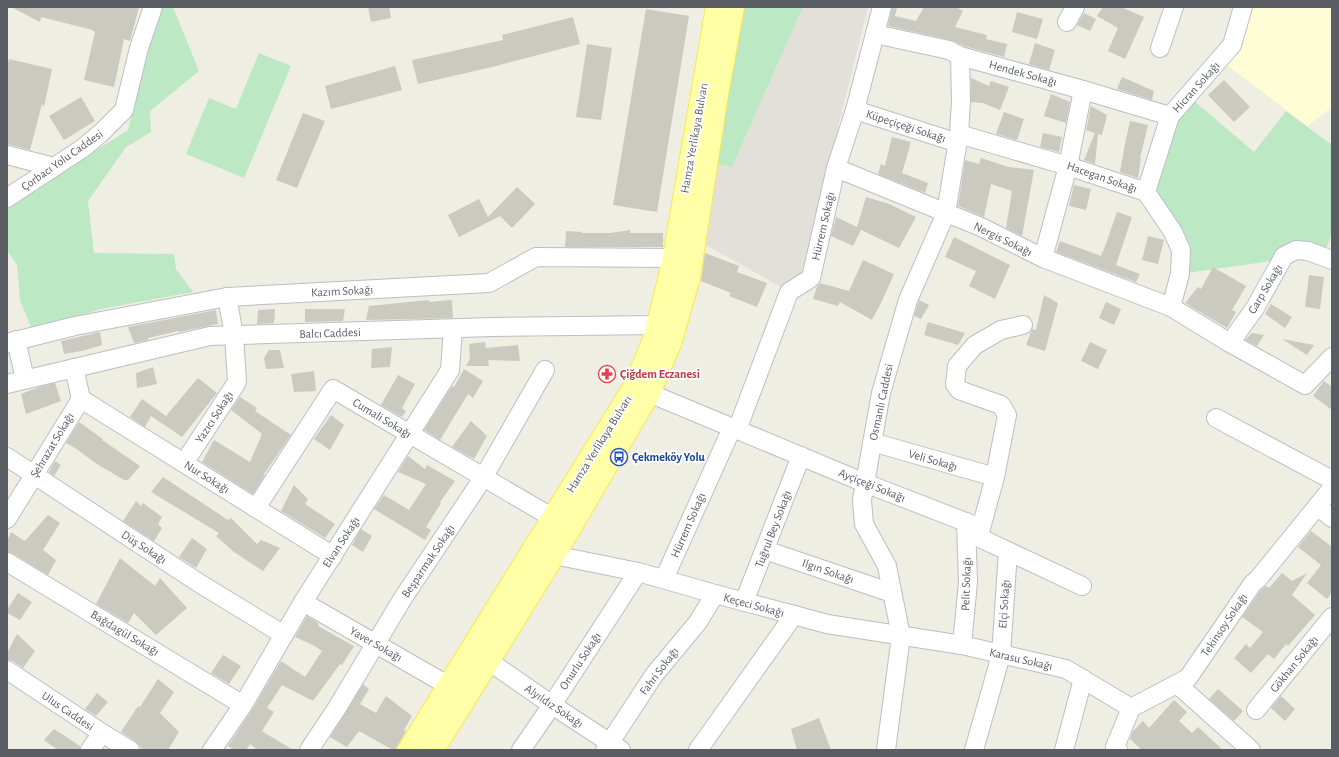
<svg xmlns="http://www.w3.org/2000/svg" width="1339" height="757" viewBox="0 0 1339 757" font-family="'Alegreya Sans',sans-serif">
<rect width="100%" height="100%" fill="#eeeee2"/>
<path fill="#fffdd6" d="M1241,7H1332V107L1307,126L1227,65Z"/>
<path fill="#e2e0d9" d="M803,7H868L802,272L783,288L697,240L712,164L732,167Z"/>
<g fill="#bce8c4">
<path d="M160,7H173L199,71L150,111L151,132L126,147L88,201L94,253L174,254L176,269L193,292L101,309L32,330L20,300L17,265L7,250V207L128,130Z"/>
<path d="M740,7H803L732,167L712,164Z"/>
<path d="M259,53L291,66L244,178L186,154L209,98L236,109Z"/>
<path d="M1180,89L1254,152L1286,111L1332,145V233L1326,249L1272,261L1179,274L1185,244L1148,199Z"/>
</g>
<g fill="#cbcac1">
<path d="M11,7H139L130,41L124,39L114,87L84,80L95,32L93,31V30L41,17L40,22Z"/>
<path d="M368,7H389L391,18L371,22Z"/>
<path d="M892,7H897L895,16L916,21L924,7H956L963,11L955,27L987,35L986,39L1007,44L1004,57L964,46L951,40L888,26Z"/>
<path d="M1103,7H1121L1144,17L1125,59L1108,51L1118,28L1097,16Z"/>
<path d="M646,9L689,16L657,212L613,205Z"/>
<path d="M1017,12L1043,19L1037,39L1012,32Z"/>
<path d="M1084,13L1096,19L1090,31L1077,25Z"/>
<path d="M573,17L580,44L492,67L418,84L412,60L503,40L502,35Z"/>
<path d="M1035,43L1055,50L1049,70L1029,64Z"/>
<path d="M587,44L612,48L601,120L576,117Z"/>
<path d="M9,59L52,69L44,107L42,104L30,150L7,144V68Z"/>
<path d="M395,66L402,90L331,109L325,86Z"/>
<path d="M1122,77L1154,91L1152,100L1117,89Z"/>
<path d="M971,78L989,86L991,81L1009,87L1000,110L983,103L971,102Z"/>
<path d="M1224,80L1250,107L1234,122L1208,95Z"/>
<path d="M1051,94L1070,102L1066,123L1044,116Z"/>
<path d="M81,97L95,121L64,140L49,116Z"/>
<path d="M1091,106L1107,115L1102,135L1098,134L1095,164L1084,160L1095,133L1086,130Z"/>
<path d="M1004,112L1024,119L1017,140L996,134Z"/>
<path d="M303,113L325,121L297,188L276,180Z"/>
<path d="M1130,121L1148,125L1140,158H1141L1138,178L1120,172L1125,144Z"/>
<path d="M1043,133L1062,137L1059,152L1040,147Z"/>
<path d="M892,137L911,142L902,173L928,183L925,193L878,174L881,164L885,166Z"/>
<path d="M981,158L1009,167L1034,170L1022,236L1006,228L1012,191L991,184L984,217L958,206L965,160L979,164Z"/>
<path d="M1074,185L1091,189L1086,210L1069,206Z"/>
<path d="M517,187L535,204L512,228L500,216L459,237L448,215L479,199L488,217Z"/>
<path d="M866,197L889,204L916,217L899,248L861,230L853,246L831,236L836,217L857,227Z"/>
<path d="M1117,212L1132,217L1116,265L1140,274L1136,282L1056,252L1060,241L1101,256L1102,252H1103Z"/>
<path d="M630,230V233H663V247H565L566,231L582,232L581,233H610Z"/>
<path d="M1148,236L1164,240L1158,264L1142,260Z"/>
<path d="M954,237L1010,265L995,299L969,286L976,271L945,257Z"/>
<path d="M705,253L739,266L737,272L767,283L757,307L729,296L731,293L701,281Z"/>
<path d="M863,260L894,274L881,303L872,320L840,302L838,306L813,299L817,287L820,283L849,291Z"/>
<path d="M1213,267L1246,286L1232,310L1236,312L1227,328L1185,303L1198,287L1201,289Z"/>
<path d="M1309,275L1324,277L1320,309L1305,307Z"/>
<path d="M1044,295L1058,303L1045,351L1026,345L1032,329L1036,330Z"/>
<path d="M429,300V302L452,300L453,318L366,320L369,306Z"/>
<path d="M919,300L929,305L921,319L914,316Z"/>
<path d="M1106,302L1121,309L1114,325L1099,318Z"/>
<path d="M1271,304L1292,317L1285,328L1265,314Z"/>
<path d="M275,309L274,323L257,324L258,310Z"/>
<path d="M305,309H345L343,321L305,322Z"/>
<path d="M216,310L218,324L179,332V331L148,338V340L134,343L128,327Z"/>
<path d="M928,322L965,333L958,345L924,335Z"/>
<path d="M100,332L102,345L82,351L64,354L61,341Z"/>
<path d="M1252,333L1264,335L1257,346L1245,340Z"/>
<path d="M1282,339L1314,345L1307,355Z"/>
<path d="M485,342L486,348L518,345L520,361L488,360L489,366H466L470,359L469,344Z"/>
<path d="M1090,342L1107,350L1098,369L1081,361Z"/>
<path d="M392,347L390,367L371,368L372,349Z"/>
<path d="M269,350H280L284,368L266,369L264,358Z"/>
<path d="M153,367L157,384L137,388L136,373Z"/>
<path d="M464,369L483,381L473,398L468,394L440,440L424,430L452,386L454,387Z"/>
<path d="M314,371L316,391L294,392L291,374Z"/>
<path d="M398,375L415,384L402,408L406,411L402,417L381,405Z"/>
<path d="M198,378L217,393L182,437L151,416L145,427L130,417L142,399L166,416Z"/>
<path d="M1324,381L1332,387V410L1313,396Z"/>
<path d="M55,383L61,401L26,414L21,394L42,386Z"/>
<path d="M240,397L257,408L255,411L291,435L264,474L265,475L253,494L202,462L214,440L250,462L262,434L231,410Z"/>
<path d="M331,415L344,425L330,450L314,439Z"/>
<path d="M471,421L487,436L474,459L452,447Z"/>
<path d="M79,422L103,439L102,440L140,466L128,480H124L97,464L75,448L66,443Z"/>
<path d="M408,456L425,469L427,465L455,481L440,502L441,503L426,527L431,530L425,540L374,509L384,495L409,510L426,484L398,472Z"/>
<path d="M55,461L61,465L54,476L49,472Z"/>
<path d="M163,477L228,520L231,518L257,544L261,540L280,548L263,571L234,552L216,536L219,533L151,492Z"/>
<path d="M294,485L308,499L305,504L335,524L325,538L281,511Z"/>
<path d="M136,501L141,506L143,503L162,517L158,524L162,528L154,541L123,521Z"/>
<path d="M48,515L60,523L43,550L56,560L48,575L12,553L7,552V541L11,532L25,541Z"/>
<path d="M361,529L372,536L363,552L352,545Z"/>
<path d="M1311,531L1332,547V592L1327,599L1307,583L1321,565L1298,547Z"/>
<path d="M192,538L207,549L196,568L179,557Z"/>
<path d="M120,558L155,586L160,578L187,608L156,635L134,613L128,623L96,604Z"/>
<path d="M1282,573L1292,581L1307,573L1292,595L1315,615L1288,646L1286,644L1274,659L1268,654L1251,673L1234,658L1246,644L1250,648L1263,632L1242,617L1261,590L1266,586L1269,588Z"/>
<path d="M18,593L32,602L20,620L7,613V610Z"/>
<path d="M307,616L319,624L318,626L354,646L342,665L340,664L313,701L282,685L267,708L274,712L262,731L293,750H258L250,744L246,750H234L228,746L252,710L281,661L305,677L322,651L313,645L295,637Z"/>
<path d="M17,634L35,651L23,668L13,661L7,660V653Z"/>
<path d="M223,655L241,666L229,684L211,673Z"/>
<path d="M158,679L174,692L160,713L179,732L168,750H144L140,747L135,741L121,732L138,706L140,707Z"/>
<path d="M363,684L369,689L360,704L376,713L386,696L412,716L404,730L406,731L395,750H393L359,731L347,747L330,737Z"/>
<path d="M1218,689L1243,711L1234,721L1209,699Z"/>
<path d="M97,693L108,702L96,716L85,709Z"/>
<path d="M1281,696L1295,709L1285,721L1271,708Z"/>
<path d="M1174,700L1187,712L1179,721L1192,733L1198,727L1223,750H1142L1130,739L1133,731L1143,721L1149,728Z"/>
<path d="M819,718L831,750H797L791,729Z"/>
<path d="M54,729L80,746V750H58L44,740Z"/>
</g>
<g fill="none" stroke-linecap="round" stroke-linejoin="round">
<g stroke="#bcbec4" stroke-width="20">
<g id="minor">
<path d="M1067,22L1075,7"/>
<path d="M875,34L949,50L960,56L1083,90L1170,116"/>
<path d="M1160,48L1174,7"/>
<path d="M855,110L958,143"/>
<path d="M959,134L1068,166L1146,192L1173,232L1181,250L1180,274L1171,307"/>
<path d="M7,155L54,167"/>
<path d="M836,168L981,227L1043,258L1171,307L1230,343L1305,385L1332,357"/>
<path d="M1146,192L1170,116L1232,45L1243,7"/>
<path d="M7,198L83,148L102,132L124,110L139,48L153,7"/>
<path d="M1043,258L1068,166L1083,90"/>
<path d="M16,340L25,379"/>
<path d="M7,343L75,326L227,297L489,283L536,257L674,258"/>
<path d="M1230,343L1255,308L1284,256L1296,250L1308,251L1332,260"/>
<path d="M7,384L210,336L492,327L659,325"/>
<path d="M638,387L649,393L865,483L981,528L978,537L1082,586"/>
<path d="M81,399L333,556"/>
<path d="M1216,418L1332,480"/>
<path d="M737,430L789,292L811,278L836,168L855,110L882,7"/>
<path d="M872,442L995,477"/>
<path d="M7,457L199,583L284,635"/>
<path d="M184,463L237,382L234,335L227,297"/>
<path d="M1317,506L1332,518"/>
<path d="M256,508L333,389L565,525"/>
<path d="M7,519L81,399L74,368"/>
<path d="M981,528L995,477L1007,415L1001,405L959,390L955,384L957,366L975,345L1001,330L1023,325"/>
<path d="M765,550L892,593"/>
<path d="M554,555L638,572L715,594L794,615L698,750"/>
<path d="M7,562L243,705"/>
<path d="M664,579L732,428"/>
<path d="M303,602L449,686"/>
<path d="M744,602L801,456"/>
<path d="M794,615L827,624L962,645L1066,669L1131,708"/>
<path d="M962,645L968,582L966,522"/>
<path d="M477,653L552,705L621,750"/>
<path d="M7,670L102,733L130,750"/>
<path d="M1177,684L1251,750"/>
<path d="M1256,710L1332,617"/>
<path d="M90,750L102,733"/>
<path d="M212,750L243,705L303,602L450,370L453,329"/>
<path d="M309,750L337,708L403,598L483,478L545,370"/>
<path d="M521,750L552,705L638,572"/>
<path d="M605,750L654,675L698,622L715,594"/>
<path d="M886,750L901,636L887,566L864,524L862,500L881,393L908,300L946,213L959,134L961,101L960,56"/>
<path d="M974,750L1001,655L1008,551"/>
<path d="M1064,750L1083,679"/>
<path d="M1118,750L1115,747L1131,708L1188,678L1253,583L1258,579L1332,488"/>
</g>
</g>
<g stroke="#fbe84e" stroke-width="24">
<g id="major">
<path d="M409,750L635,386L655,337L674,258L717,7"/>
<path d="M433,750L554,555L649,393L671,341L689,277L717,94L733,7"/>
</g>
</g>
<use href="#minor" stroke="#fff" stroke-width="18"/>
<use href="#major" stroke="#feffa6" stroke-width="22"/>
</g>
<defs>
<g id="pharmacy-ring" transform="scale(0.9)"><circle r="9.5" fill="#fff" stroke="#e0444e" stroke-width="1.5"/><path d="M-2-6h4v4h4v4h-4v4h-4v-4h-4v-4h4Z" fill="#e0444e"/></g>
<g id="bus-ring" transform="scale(0.9)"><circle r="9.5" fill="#fff" stroke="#1a4fb4" stroke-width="1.5"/><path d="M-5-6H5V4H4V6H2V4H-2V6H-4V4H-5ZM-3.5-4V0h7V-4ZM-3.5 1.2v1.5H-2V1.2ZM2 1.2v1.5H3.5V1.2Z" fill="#1a4fb4"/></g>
</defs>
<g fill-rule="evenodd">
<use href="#pharmacy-ring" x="607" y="374"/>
<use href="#bus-ring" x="619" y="457"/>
</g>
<g text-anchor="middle" stroke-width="3.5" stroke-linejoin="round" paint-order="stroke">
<g font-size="12" fill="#5a5d64" stroke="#fff">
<text transform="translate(1023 73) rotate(15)" y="4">Hendek Sokağı</text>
<text transform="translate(1196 87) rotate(-48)" y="4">Hicran Sokağı</text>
<text transform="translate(906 126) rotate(18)" y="4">Küpeçiçeği Sokağı</text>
<text transform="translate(694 138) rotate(-80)" y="4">Hamza Yerlikaya Bulvarı</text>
<text transform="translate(62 160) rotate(-35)" y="4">Çorbacı Yolu Caddesi</text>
<text transform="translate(1102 177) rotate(19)" y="4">Hacegan Sokağı</text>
<text transform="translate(823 226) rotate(-77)" y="4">Hürrem Sokağı</text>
<text transform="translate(1003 239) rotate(26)" y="4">Nergis Sokağı</text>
<text transform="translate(1265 289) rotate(-59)" y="4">Garp Sokağı</text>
<text transform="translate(342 291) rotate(-3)" y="4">Kazım Sokağı</text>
<text transform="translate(330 333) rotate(-2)" y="4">Balcı Caddesi</text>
<text transform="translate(881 402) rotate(-78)" y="4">Osmanlı Caddesi</text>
<text transform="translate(214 417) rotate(-57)" y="4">Yazıcı Sokağı</text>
<text transform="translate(382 418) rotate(31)" y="4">Cumali Sokağı</text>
<text transform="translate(599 444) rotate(-58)" y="4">Hamza Yerlikaya Bulvarı</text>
<text transform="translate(52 445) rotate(-59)" y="4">Şehrazat Sokağı</text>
<text transform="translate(933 460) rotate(16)" y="4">Veli Sokağı</text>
<text transform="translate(207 477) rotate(32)" y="4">Nur Sokağı</text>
<text transform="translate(872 485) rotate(22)" y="4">Ayçiçeği Sokağı</text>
<text transform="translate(688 525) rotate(-66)" y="4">Hürrem Sokağı</text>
<text transform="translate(773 529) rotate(-69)" y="4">Tuğrul Bey Sokağı</text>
<text transform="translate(341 542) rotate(-57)" y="4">Elvan Sokağı</text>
<text transform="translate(144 547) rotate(33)" y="4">Düş Sokağı</text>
<text transform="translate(428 561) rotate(-56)" y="4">Beşparmak Sokağı</text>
<text transform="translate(828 571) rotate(19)" y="4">Ilgın Sokağı</text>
<text transform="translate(966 584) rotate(-88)" y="4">Pelit Sokağı</text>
<text transform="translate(1004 604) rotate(-86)" y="4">Elçi Sokağı</text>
<text transform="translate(754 605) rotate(15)" y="4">Keçeci Sokağı</text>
<text transform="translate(1224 625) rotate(-56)" y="4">Tekinsoy Sokağı</text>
<text transform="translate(125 633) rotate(31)" y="4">Bağdagül Sokağı</text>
<text transform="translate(376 644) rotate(30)" y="4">Yaver Sokağı</text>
<text transform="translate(1021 659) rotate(13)" y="4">Karasu Sokağı</text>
<text transform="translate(580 661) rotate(-57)" y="4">Onurlu Sokağı</text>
<text transform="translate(1294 664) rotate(-51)" y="4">Gökhan Sokağı</text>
<text transform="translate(659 671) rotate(-53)" y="4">Fahri Sokağı</text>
<text transform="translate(554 706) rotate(34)" y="4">Alyıldız Sokağı</text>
<text transform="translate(68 711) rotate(34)" y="4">Ulus Caddesi</text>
</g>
<g font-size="12" font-weight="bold" fill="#be3a42" stroke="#fff" text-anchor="start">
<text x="620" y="378">Çiğdem Eczanesi</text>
</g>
<g font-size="12" font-weight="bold" fill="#164399" stroke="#fff" text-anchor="start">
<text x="632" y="461">Çekmeköy Yolu</text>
</g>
</g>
<rect width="1339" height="757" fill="none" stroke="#5a5d64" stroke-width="16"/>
</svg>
